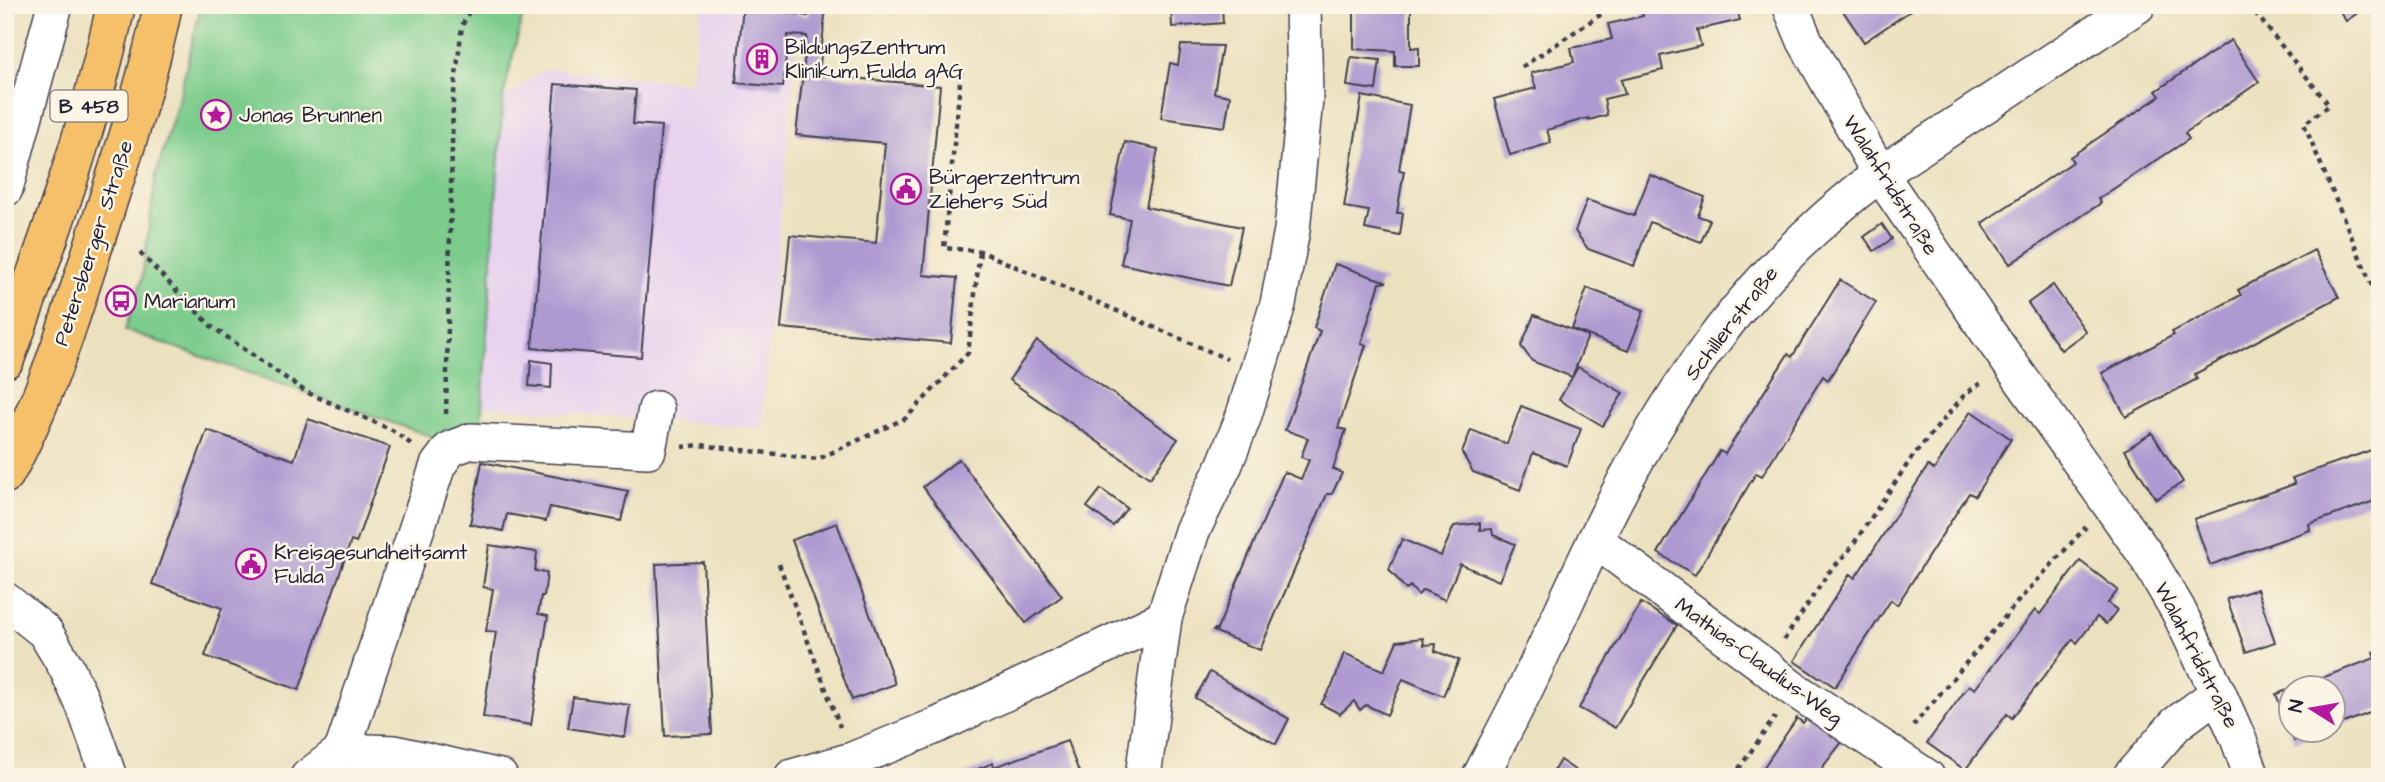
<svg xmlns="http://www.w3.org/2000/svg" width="2385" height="782" viewBox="0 0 2385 782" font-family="'Architects Daughter',sans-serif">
<rect width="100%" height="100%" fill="#fcf5e5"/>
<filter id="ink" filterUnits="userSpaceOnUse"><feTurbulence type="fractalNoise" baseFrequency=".0143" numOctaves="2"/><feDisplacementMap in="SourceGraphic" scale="14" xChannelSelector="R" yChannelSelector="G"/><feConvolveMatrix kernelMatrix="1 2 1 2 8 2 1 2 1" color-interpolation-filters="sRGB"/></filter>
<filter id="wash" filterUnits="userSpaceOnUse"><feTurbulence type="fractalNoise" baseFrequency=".00686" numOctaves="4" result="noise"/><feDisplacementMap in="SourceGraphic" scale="28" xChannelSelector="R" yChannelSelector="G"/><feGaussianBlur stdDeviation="1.57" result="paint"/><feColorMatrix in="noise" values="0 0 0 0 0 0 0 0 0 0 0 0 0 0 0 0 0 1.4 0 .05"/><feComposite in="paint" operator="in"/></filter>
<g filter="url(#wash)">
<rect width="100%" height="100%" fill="#ece1bf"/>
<path fill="#e7d2ef" d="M702,5H800L761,428L482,406L503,98L546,69L691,83Z"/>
<path fill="#7ccc8c" stroke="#4f7764" stroke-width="2" d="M201,5H525L503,98L479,453L125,330L142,279L156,174L179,98Z"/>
<g id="blocks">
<g fill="#ae9ad1">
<path d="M743,5H790L789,13L808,16L809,5H826L819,75L940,86L923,275L957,278L951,343L781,328L790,235L876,243L885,143L796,135L807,36L788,35L783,87L736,83Z"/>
<path d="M1171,5H1222L1223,23L1172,27Z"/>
<path d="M1354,5H1411V48L1419,47V66H1395V51L1354,49Z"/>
<path d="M1648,5H1736L1740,20L1697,30L1701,46L1660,56L1663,70L1621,80L1625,94L1604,99L1607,115L1589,120L1588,118L1547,130L1551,143L1510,155L1494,99L1536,88L1531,73L1574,62L1571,48L1612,39L1608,24L1643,16L1641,7Z"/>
<path d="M1839,5H1919L1864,42Z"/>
<path d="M2336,5H2369L2346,21Z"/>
<path d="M2231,40L2259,82L2185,133L2189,139L2098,199L2101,203L2010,264L1982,223L2073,162L2070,157L2160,96L2156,91Z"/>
<path d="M1181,45L1222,46L1214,93L1230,96L1225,127L1161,118L1170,63L1178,65Z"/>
<path d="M1351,57L1380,60L1376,90L1347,86Z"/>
<path d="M555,84L636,90L633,124L661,126L641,357L532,348Z"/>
<path d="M1362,96L1410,105L1399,170L1404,171L1397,213H1403L1400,236L1365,229L1369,211L1344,207Z"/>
<path d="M1125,142L1158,149L1146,207L1242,227L1229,286L1121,264L1130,219L1110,215Z"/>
<path d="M1650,175L1705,197L1698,216L1710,220L1701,242L1650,222L1634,266L1588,249L1575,231L1587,200L1634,216Z"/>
<path d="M1882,224L1892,239L1874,251L1864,237Z"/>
<path d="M2314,250L2339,297L2195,374L2197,379L2126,417L2102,373L2174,335L2172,332L2241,295L2238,290Z"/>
<path d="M1335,264L1387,282L1380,283L1361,344L1366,345L1338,428L1346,430L1333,469L1342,473L1332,494H1327L1260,650L1213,631L1215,629L1217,630L1284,472L1301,479L1309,460L1301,457L1308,438L1285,430L1320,331L1314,328Z"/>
<path d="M1840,280L1876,302L1828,380L1823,376L1762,476L1756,473L1695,575L1658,553L1720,451L1725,454L1788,354L1792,357Z"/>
<path d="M2053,285L2086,332L2061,350L2028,303Z"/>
<path d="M1587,288L1644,310L1628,351L1572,329Z"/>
<path d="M1534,315L1588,336L1572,377L1532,361L1521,346Z"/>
<path d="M1037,341L1178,439L1150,478L1009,380Z"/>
<path d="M531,360L552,363L551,388L529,386Z"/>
<path d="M1578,367L1623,393L1603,426L1559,400Z"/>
<path d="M1521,406L1581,429L1567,466L1533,453L1520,490L1473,472L1462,453L1471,430L1507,444Z"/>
<path d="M1971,411L2011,439L1975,496L1969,493L1897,605L1891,600L1835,687L1820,677L1819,678L1794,661L1850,574L1855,578L1928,466L1934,470Z"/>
<path d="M308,419L390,447L356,543L351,541L299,690L205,656L222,608L152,584L207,430L294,460Z"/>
<path d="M2152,433L2183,482L2156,499L2125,450Z"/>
<path d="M2380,447V499L2309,524L2310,530L2210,565L2194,519L2295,484L2292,478Z"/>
<path d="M959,459L1062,596L1026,623L923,487Z"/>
<path d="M482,462L628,491L621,521L550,507L546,521L507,514L503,531L470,524Z"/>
<path d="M1101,489L1127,508L1113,526L1087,507Z"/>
<path d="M837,523L895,684L852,700L792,540Z"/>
<path d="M1480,523V530L1492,529L1493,535L1515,544L1499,581L1460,564L1445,600L1423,590L1418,595L1410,586L1406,590L1389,569L1402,539L1441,556L1454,526Z"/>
<path d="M489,545L537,552L535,571L547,573L544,596H541L538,614L548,616L531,725L483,717L496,632L486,631L493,589L483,587Z"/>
<path d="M2080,561L2118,590L2108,603L2117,610L2106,624L2097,617L2077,643L2073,639L2012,718L2007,714L1965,770L1927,743L1969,685L1975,689L2035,610L2040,614Z"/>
<path d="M703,562L712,734L665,736L656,564Z"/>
<path d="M2257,589L2275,642L2246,652L2227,599Z"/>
<path d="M1641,603L1677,625L1615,728L1579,708Z"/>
<path d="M1423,638L1424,645L1436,644L1435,651L1459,660L1443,696L1403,679L1387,715L1366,705L1360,710L1354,701L1340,714L1321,704L1333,684L1344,653L1384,671L1397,641Z"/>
<path d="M2380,650V709L2333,727V688H2295L2375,658L2373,652Z"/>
<path d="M1210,672L1289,719L1276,744L1195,698Z"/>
<path d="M2290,689V730H2325L2294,741L2276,694Z"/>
<path d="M573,697L630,705L625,737L568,728Z"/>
<path d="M1809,714L1845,738L1815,777H1757L1797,718L1803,723Z"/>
<path d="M1067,741L1081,777H957L993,763L994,767Z"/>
<path d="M1560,760L1585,777H1550Z"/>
</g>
</g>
</g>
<g filter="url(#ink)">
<use href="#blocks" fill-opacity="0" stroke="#403f4f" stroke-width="2"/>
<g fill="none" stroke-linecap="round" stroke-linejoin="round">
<g stroke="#403f4f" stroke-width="38">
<g id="minor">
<path d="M1790,5L1805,41L1880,174L1985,328L2145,554L2178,610L2218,693L2238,738L2252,777"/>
<path d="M5,189L55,5"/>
<path d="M1595,540L1762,664L1789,686L1927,777"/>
<path d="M5,600L45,632L66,667L84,706L109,777"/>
<path d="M342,751L395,753L500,777"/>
<path d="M308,777L342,751L438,465L450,449L471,441L648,450L656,409"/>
<path d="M792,777L852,760L938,725L1164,618"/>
<path d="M1143,777L1164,618L1192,531L1225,464L1243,418L1278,304L1292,230L1305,99L1303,5"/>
<path d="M1480,777C1497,744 1515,711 1531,677C1574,587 1613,493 1667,408C1724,317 1794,238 1880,174L2138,5"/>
<path d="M2130,777L2176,724L2218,693"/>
</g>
</g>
<g stroke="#403f4f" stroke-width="41">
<g id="major">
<path d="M5,359C48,243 90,126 116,5"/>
<path d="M5,474C46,399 71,316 97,235C121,160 147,84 163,5"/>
</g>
</g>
<g stroke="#403f4f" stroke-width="4.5" stroke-dasharray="5 5" stroke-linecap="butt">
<path d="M2249,5L2329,105L2304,124L2380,305"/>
<path d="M1522,67L1615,5"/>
<path d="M961,72L944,248L980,251L1227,359"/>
<path d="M140,253L211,326L306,392L392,430L411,444"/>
<path d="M446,414L453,101L462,26L472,5"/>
<path d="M682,447L700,445L818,459L906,418L968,353L980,251"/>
<path d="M779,564L840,727"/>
<path d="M1784,640L1829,572L1848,552L1913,456L1966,393L1982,382"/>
<path d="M1913,726L2020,599L2086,527"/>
<path d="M1733,777L1775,717"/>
</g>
<use href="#minor" stroke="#fff" stroke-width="35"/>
<use href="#major" stroke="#f6c06b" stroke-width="38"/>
</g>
</g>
<defs>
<g id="building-ring" transform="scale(1.575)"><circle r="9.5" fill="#fcf5e5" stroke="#b5179e" stroke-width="1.5"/><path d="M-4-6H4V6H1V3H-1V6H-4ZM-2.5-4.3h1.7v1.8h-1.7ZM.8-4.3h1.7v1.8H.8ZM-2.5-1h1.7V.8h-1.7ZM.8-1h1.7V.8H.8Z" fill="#b5179e"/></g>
<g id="sight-ring" transform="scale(1.575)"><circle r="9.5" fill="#fcf5e5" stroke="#b5179e" stroke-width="1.5"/><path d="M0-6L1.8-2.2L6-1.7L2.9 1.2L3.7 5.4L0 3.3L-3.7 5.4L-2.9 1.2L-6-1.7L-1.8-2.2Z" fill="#b5179e"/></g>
<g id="civic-ring" transform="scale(1.575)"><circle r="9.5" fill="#fcf5e5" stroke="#b5179e" stroke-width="1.5"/><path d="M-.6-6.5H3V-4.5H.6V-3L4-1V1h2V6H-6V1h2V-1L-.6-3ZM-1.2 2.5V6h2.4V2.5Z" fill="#b5179e"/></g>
<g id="bus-ring" transform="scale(1.575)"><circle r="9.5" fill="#fcf5e5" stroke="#b5179e" stroke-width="1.5"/><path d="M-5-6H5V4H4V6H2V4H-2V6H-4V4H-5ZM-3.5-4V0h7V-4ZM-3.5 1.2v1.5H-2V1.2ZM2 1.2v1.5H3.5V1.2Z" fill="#b5179e"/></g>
</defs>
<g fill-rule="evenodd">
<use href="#building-ring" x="762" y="59"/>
<use href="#sight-ring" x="216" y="115"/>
<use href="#civic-ring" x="906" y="189"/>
<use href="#bus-ring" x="121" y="301"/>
<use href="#civic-ring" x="251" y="564"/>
</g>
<g text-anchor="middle" stroke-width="5" stroke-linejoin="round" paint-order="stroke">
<rect fill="#fcf5e5" stroke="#63616e" stroke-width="2" x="50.5" y="90.5" width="77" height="31" rx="5"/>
<g font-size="19" font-weight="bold" fill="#22223b">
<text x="89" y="113">B 458</text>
</g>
<g font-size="21" fill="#22223b" stroke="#fcf5e5" text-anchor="start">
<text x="785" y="54">BildungsZentrum<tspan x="785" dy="24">Klinikum Fulda gAG</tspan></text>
<text x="239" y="122">Jonas Brunnen</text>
<text x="929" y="184">Bürgerzentrum<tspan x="929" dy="24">Ziehers Süd</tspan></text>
<text x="144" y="308">Marianum</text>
<text x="274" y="559">Kreisgesundheitsamt<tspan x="274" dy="24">Fulda</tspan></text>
</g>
<g font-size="21" fill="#22223b" stroke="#fcf5e5">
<text transform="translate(1891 185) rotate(58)" y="7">Walahfridstraße</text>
<text transform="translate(93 243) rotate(-72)" y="7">Petersberger Straße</text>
<text transform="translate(1731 323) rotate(-52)" y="7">Schillerstraße</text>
<text transform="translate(2197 655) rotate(63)" y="7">Walahfridstraße</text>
<text transform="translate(1759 661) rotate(36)" y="7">Mathias-Claudius-Weg</text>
</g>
</g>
<rect width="2385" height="782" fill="none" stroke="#fcf5e5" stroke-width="28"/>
<g transform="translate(2312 709) rotate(281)"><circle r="33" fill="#fcf5e5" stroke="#a5a1a1" stroke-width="2"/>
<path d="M0-5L12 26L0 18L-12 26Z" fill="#b5179e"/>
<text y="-10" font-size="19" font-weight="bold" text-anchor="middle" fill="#22223b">N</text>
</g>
</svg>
